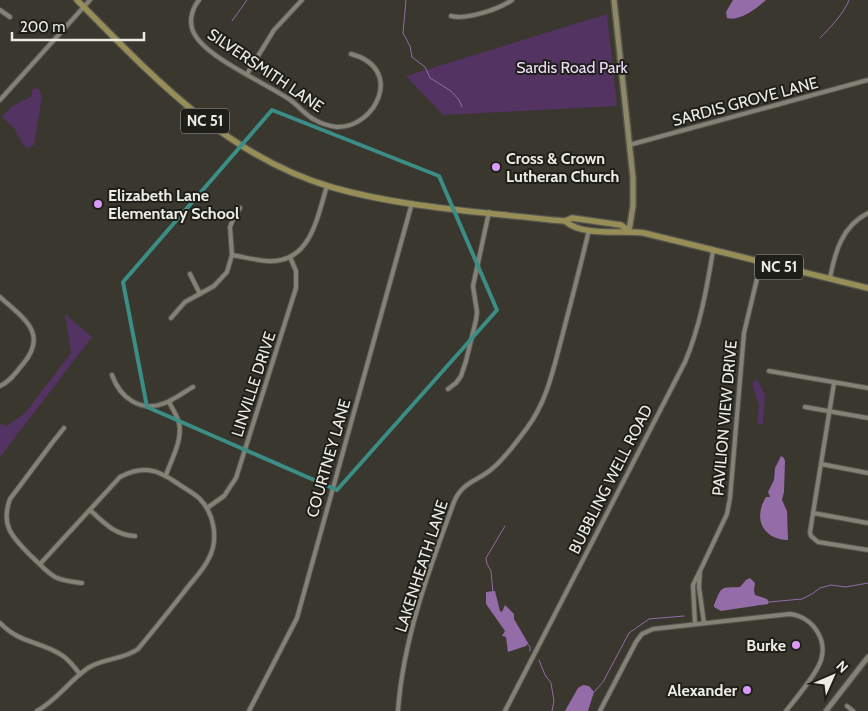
<svg xmlns="http://www.w3.org/2000/svg" width="868" height="711" viewBox="0 0 868 711" font-family="Cabin,sans-serif">
<rect width="100%" height="100%" fill="#39372e"/>
<g fill="#523361">
<path d="M607,14L617,106L443,115L406,76Z"/>
<path d="M34,88L39,89L42,97L34,145L27,148L23,145L14,128L2,117L12,106L32,96V91Z"/>
<path d="M65,314L92,337L0,457V424L7,426L25,413L71,353Z"/>
<path d="M757,379L765,395L763,424L757,425L759,405L752,384Z"/>
</g>
<g fill="#946ca8">
<path d="M733,0H766C757,8 739,22 727,18L726,12Z"/>
<path d="M781,456L784,458L785,461L784,492L782,500L787,511L788,540C762,539 753,518 766,497H770L768,492L774,480L775,468Z"/>
<path d="M750,578L755,583L754,590L755,595L767,599L769,602L768,604L721,611L714,607V605C722,585 720,588 740,587L746,580Z"/>
<path d="M495,591L500,611L502,612L505,605L514,614V619L528,643L526,646L508,652L506,637L502,636L505,631L486,604V592Z"/>
<path d="M583,685L589,686L594,692L588,711H565L578,688Z"/>
</g>
<g fill="none" stroke-linecap="round" stroke-linejoin="round">
<g stroke="#946ca8" stroke-width="1">
<path d="M406,0L403,33L410,46L412,57L425,67L430,78L451,91L459,100L462,107"/>
<path d="M232,21L247,0"/>
<path d="M820,38C829,29 845,12 849,0"/>
<path d="M493,593L491,571L487,564L486,558L505,526"/>
<path d="M769,602L802,599L812,594L820,588L831,585L846,587L868,583"/>
<path d="M527,643L530,647V651"/>
<path d="M539,660L545,675L551,683L554,701L552,711"/>
<path d="M594,692L603,682L629,633L649,619L684,616"/>
</g>
<g stroke="#55544c" stroke-width="6">
<g id="minor">
<path d="M199,0C191,10 188,24 195,35C208,58 265,83 289,99C298,105 305,115 315,120C322,124 329,126 337,127C376,128 405,68 351,54"/>
<path d="M0,10L10,17"/>
<path d="M451,16C467,20 499,9 512,0"/>
<path d="M247,74L274,30L302,0"/>
<path d="M0,100L90,0"/>
<path d="M629,145L868,80"/>
<path d="M232,255C244,257 255,260 267,261C311,264 317,217 327,186"/>
<path d="M190,274L200,294"/>
<path d="M830,278C835,252 842,226 868,213"/>
<path d="M0,297C23,318 49,333 23,364C16,372 10,382 0,386"/>
<path d="M171,318L185,302L214,286L227,272L232,255L230,227L234,217L240,208"/>
<path d="M769,371L868,388"/>
<path d="M112,375C120,398 141,413 165,403C175,399 184,392 193,387"/>
<path d="M834,383L810,532L811,536L818,542L868,550"/>
<path d="M448,389L456,383L461,376L466,361L476,320L477,312L473,286L489,212"/>
<path d="M805,407L868,418"/>
<path d="M64,428L52,443L10,499C0,526 13,538 31,556C39,563 46,572 55,577C63,581 73,582 82,583"/>
<path d="M821,464L868,473"/>
<path d="M166,475C171,460 183,440 179,423C177,415 172,408 169,402"/>
<path d="M207,508L224,496L236,478L296,288V271L290,257"/>
<path d="M90,510C104,523 115,535 135,536"/>
<path d="M813,513L868,523"/>
<path d="M700,571L727,514L730,498L744,333L761,262"/>
<path d="M0,623C19,643 39,641 60,654C69,659 74,667 80,674"/>
<path d="M695,624L693,585L700,571L699,587L704,623"/>
<path d="M847,706L853,711"/>
<path d="M37,711C57,700 69,681 88,668C103,658 123,660 138,649C154,630 169,611 184,592C192,581 203,571 209,558C219,539 214,513 199,498C192,492 184,488 177,483C157,469 142,465 120,477L40,564"/>
<path d="M249,711L297,618L412,203"/>
<path d="M398,711C403,639 429,570 454,502C463,481 477,482 493,468C506,457 517,441 527,428C548,400 554,366 563,333C572,298 581,264 589,230"/>
<path d="M505,711L685,362C700,327 707,287 713,251"/>
<path d="M600,711L636,642L642,634L653,629L790,614C814,617 831,643 818,667C810,682 797,697 786,711"/>
</g>
</g>
<g stroke="#55544c" stroke-width="7">
<path id="tertiary" d="M826,711L868,657"/>
</g>
<g stroke="#55544c" stroke-width="8">
<path id="secondary" d="M614,0L633,178V206L629,231"/>
</g>
<g stroke="#55544c" stroke-width="8">
<g id="primary">
<path d="M77,0C151,75 226,156 331,187C400,207 480,212 552,220L565,221L572,218L621,225L629,231"/>
<path d="M565,221C583,237 621,230 644,233L868,288"/>
</g>
</g>
<use href="#minor" stroke="#848277" stroke-width="4"/>
<use href="#tertiary" stroke="#848277" stroke-width="4.5"/>
<use href="#secondary" stroke="#8d8867" stroke-width="5"/>
<use href="#primary" stroke="#968d57" stroke-width="5.5"/>
</g>
<path fill="none" stroke="#3b8d86" stroke-width="4" stroke-linejoin="round" d="M272,110L439,176L497,310L337,490L147,407L123,282Z"/>
<g fill="#d99af8" stroke="#1f1f1a" stroke-width="2">
<circle cx="496" cy="167" r="5"/>
<circle cx="98" cy="204" r="5"/>
<circle cx="796" cy="645" r="5"/>
<circle cx="747" cy="690" r="5"/>
</g>
<g text-anchor="middle" stroke-width="4" stroke-linejoin="round" paint-order="stroke">
<g fill="#1f1f1a" stroke="#aeaea7" stroke-width="1">
<rect x="181" y="108.5" width="48" height="25" rx="4"/>
<rect x="755" y="254.5" width="48" height="25" rx="4"/>
</g>
<g font-size="15" font-weight="bold" fill="#ecebe4">
<text x="205" y="126">NC 51</text>
<text x="779" y="272">NC 51</text>
</g>
<g font-size="16" fill="#f0dafc" stroke="#1f1f1a">
<text x="572" y="73">Sardis Road Park</text>
</g>
<g font-size="16" fill="#ecebe4" stroke="#1f1f1a">
<text transform="translate(266 70) rotate(34)" y="6">SILVERSMITH LANE</text>
<text transform="translate(745 101) rotate(-15)" y="6">SARDIS GROVE LANE</text>
<text transform="translate(253 384) rotate(-72)" y="6">LINVILLE DRIVE</text>
<text transform="translate(724 418) rotate(-85)" y="6">PAVILION VIEW DRIVE</text>
<text transform="translate(328 458) rotate(-74)" y="6">COURTNEY LANE</text>
<text transform="translate(610 479) rotate(-63)" y="6">BUBBLING WELL ROAD</text>
<text transform="translate(421 566) rotate(-72)" y="6">LAKENHEATH LANE</text>
</g>
<g font-size="16" font-weight="bold" fill="#ecebe4" stroke="#1f1f1a" text-anchor="start">
<text x="506" y="164">Cross &amp; Crown<tspan x="506" dy="18">Lutheran Church</tspan></text>
<text x="108" y="201">Elizabeth Lane<tspan x="108" dy="18">Elementary School</tspan></text>
<text x="786" y="651" text-anchor="end">Burke</text>
<text x="737" y="696" text-anchor="end">Alexander</text>
</g>
</g>
<g transform="translate(833 676) rotate(45)" stroke="#1f1f1a" stroke-width="4" paint-order="stroke">
<path d="M0-4L9 19L0 12L-9 19Z" fill="#ecebe4"/>
<text y="-8" font-size="14" font-weight="bold" text-anchor="middle" fill="#ecebe4">N</text>
</g>
<path d="M12 32v8h132v-8" fill="none" stroke="#ecebe4" stroke-width="2.5"/>
<text x="20" y="32" font-size="15" fill="#ecebe4" stroke="#1f1f1a" stroke-width="4" paint-order="stroke">200 m</text>
</svg>
